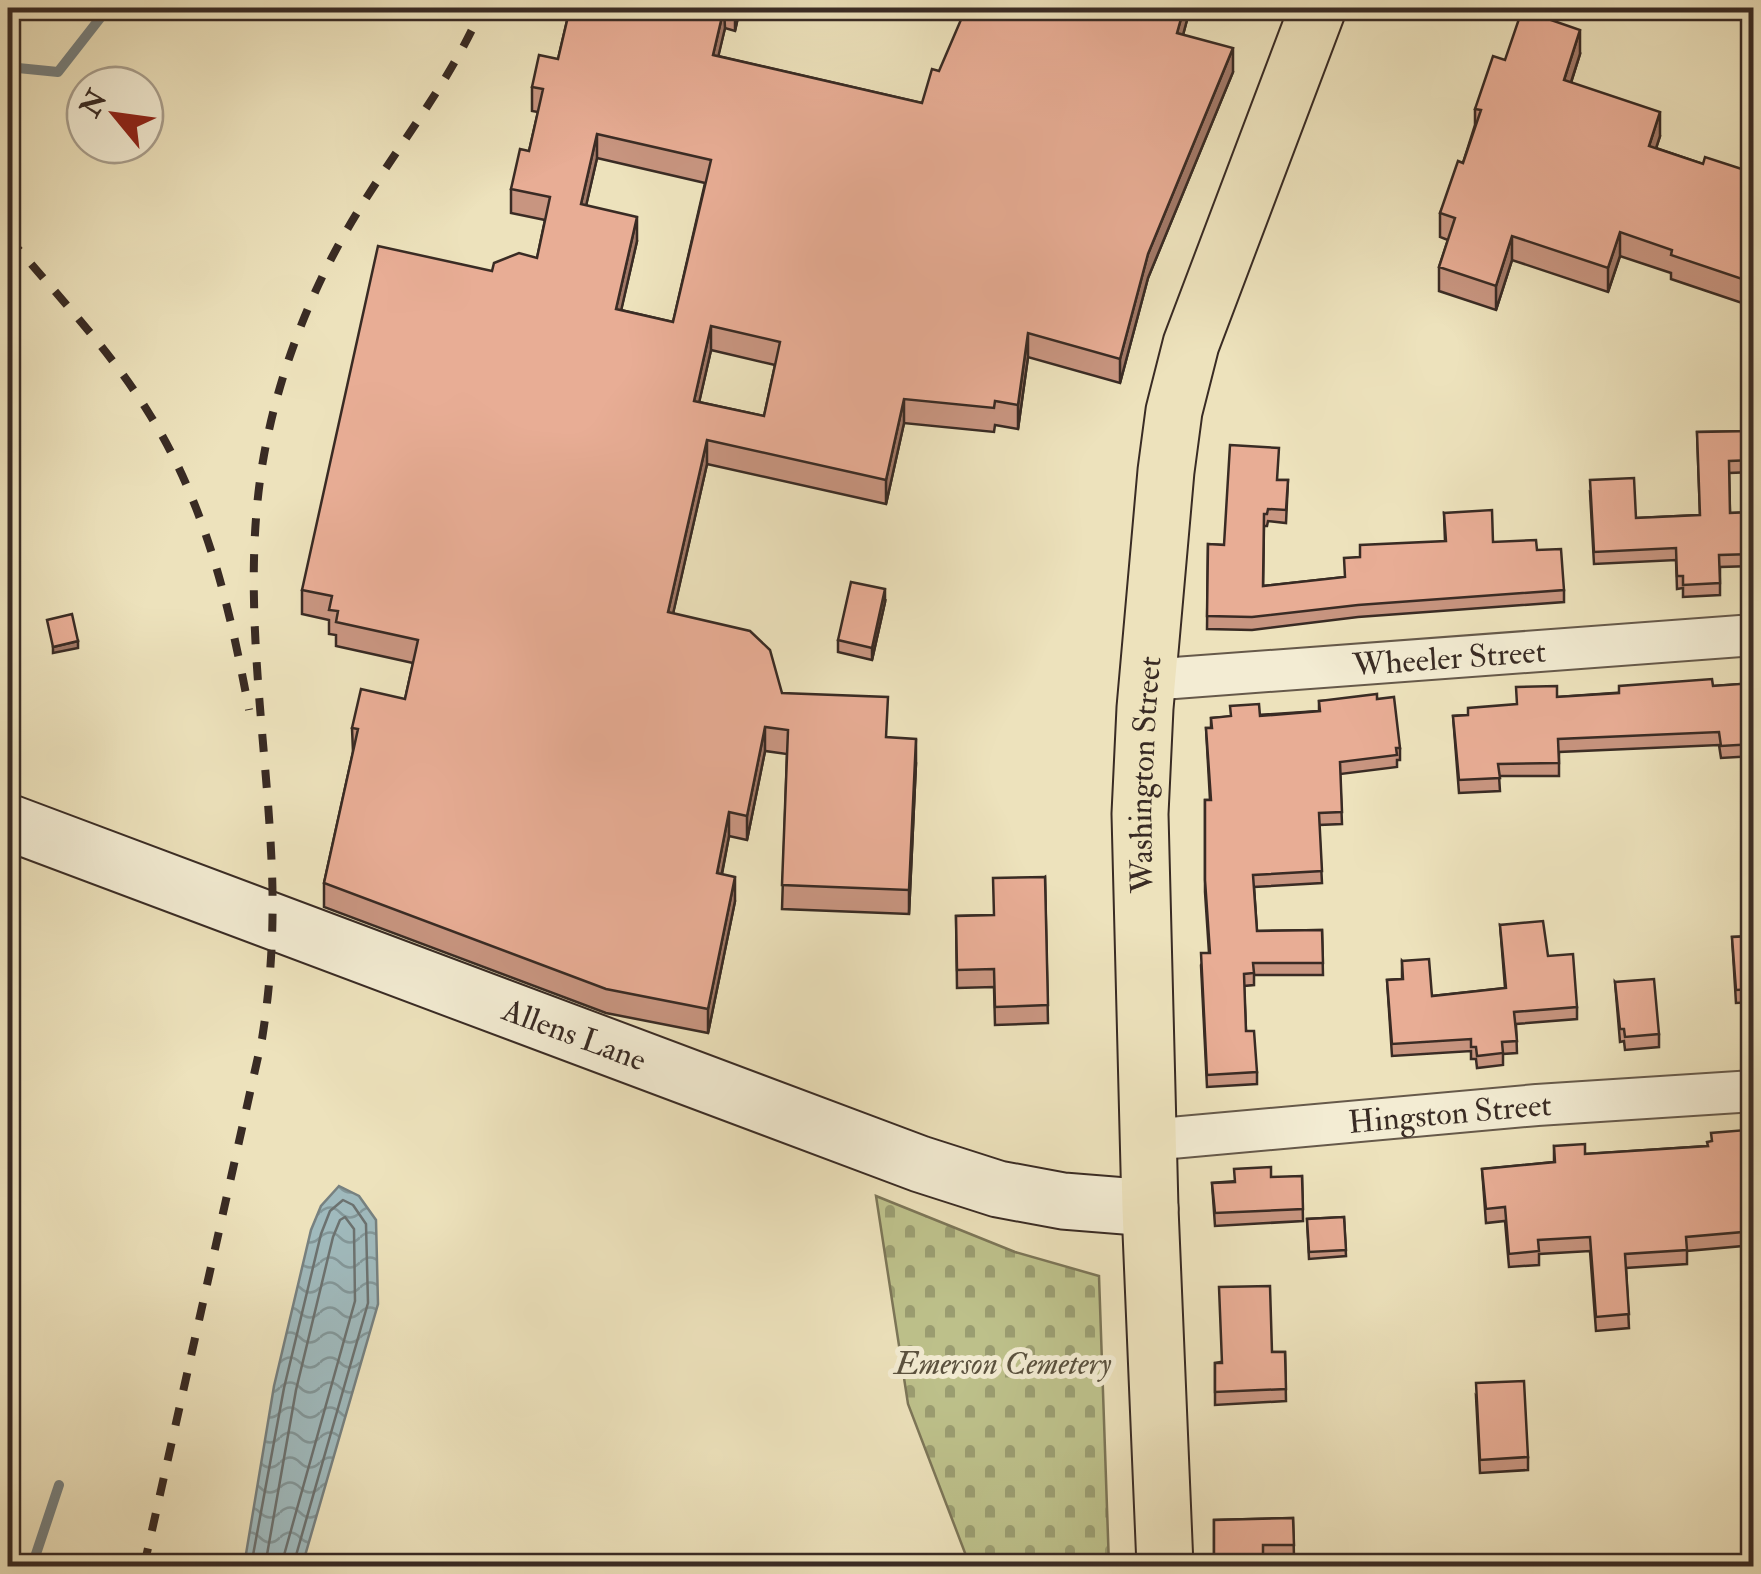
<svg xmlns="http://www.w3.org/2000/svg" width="1761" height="1574" viewBox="0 0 1761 1574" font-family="'IM FELL Double Pica',serif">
<defs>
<pattern id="cemetery-stones" width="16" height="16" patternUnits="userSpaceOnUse" patternTransform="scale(2.5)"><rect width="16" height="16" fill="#bec28c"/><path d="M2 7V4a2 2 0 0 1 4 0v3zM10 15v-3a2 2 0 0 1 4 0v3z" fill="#9b9e72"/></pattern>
<pattern id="water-waves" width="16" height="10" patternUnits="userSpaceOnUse" patternTransform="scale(2.5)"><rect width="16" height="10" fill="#a0babd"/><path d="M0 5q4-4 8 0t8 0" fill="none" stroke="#839799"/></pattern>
</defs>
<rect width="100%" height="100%" fill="#ede2bc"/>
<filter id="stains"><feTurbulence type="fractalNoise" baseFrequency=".002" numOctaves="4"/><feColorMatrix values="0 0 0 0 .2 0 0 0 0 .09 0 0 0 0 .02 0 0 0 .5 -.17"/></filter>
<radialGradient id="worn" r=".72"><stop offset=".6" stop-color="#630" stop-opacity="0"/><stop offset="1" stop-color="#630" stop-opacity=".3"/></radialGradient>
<path fill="url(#cemetery-stones)" stroke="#7c7658" stroke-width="2.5" d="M876,1196L1015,1252L1099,1276L1109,1566H970L908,1404Z"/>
<path fill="url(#water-waves)" stroke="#778180" stroke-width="2.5" d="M339,1186L359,1196L376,1220L378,1304L302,1566H241L246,1554L274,1386L311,1230L321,1206Z"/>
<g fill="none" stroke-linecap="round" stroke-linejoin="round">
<g stroke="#6c7270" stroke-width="2.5">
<path d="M251,1566L284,1388L321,1234L330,1211L343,1200L353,1205L366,1224L368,1303L293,1566"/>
<path d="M265,1566L296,1390L333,1237L340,1220L345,1217L354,1229L355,1301L281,1566"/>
</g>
<g stroke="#778180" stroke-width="10">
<path d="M8,67L58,72L108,8"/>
<path d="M32,1566L59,1485"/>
</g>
<g stroke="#66594a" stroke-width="44">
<g id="street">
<path id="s1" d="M1148,680L1754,635"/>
<path id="s2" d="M1149,1140L1537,1105L1754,1091"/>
</g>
</g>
<g stroke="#392b24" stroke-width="59">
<g id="secondary">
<path id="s3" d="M8,822L920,1164L998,1189L1063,1201L1150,1208"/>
</g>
</g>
<g stroke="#392b24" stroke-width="59">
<g id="primary">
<path id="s4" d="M1165,1566L1150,1208L1140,814L1145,708L1166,471L1174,411L1191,344L1318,8"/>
</g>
</g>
<use href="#street" stroke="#f3ecd3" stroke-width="40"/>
<use href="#secondary" stroke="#f3ecd3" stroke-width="55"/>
<use href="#primary" stroke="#ede2bc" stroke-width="55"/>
<g stroke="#392b24" stroke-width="8" stroke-dasharray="18 18" stroke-linecap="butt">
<path d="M8,237C56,294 111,351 150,415C206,505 230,608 249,710"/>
<path d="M144,1566L262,1039C271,983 274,929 272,872C267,734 239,593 264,455C278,377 308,297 348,228C391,154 448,87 482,8"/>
</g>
</g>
<g fill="#c89580" stroke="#392b24" stroke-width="2.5" fill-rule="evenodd">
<path d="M570,8H740L735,31L725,28L718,56L922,103L939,71L1187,20L1183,35L1233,72L1148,278L1120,383L1028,357L1018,429L995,425L994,432L904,423L886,504L707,464L673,613L782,693L887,737L916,763L909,914L782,909L787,754L765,751L747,840L729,836L722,874L735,901L708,1033L606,1013L324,907V883L353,752L352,728L405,699L413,663L336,646V635L329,634V620L302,614V590L492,271L537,258L545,220L511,213V189L529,151L538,112L532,111V87L558,59ZM597,158L705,183L673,322L621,310L637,241L586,205ZM711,350L775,365L764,416L699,402Z"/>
<path d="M1580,54L1571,83L1660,136L1656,148L1703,164L1754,173V307L1671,279V273L1620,256L1608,292L1512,260L1496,310L1439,291V267L1448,240L1440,237V213L1463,163L1475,125V109L1505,60Z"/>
<path d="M1754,431V472L1729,473L1730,513L1754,512V566L1720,567V595L1683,597V588L1677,589L1676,560L1594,564L1590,492L1636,518L1700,515L1697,432Z"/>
<path d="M1277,480H1288L1286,523L1268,521L1267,526H1264L1263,586L1345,577L1360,557L1445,541L1444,513L1493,542L1537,550L1564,590V602L1358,617L1252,630L1207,629L1208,544L1224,545Z"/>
<path d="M885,602L872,660L838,652V640Z"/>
<path d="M1754,683V756L1721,758L1719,745L1559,752V776H1499L1500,791L1459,793L1453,716L1468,715L1557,697Z"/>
<path d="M1377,699L1400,748V760H1397V767L1340,774L1342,824L1319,825L1322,883L1254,887L1257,931L1322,930L1323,975H1254V985L1244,986L1246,1031L1257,1072V1084L1207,1087L1201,965L1209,953L1205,892V800H1210L1206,728H1211V718L1319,711V701Z"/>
<path d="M1045,877L1048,1023L995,1025L994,987L957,988L956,916L994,915Z"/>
<path d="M1500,925L1548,956L1577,1007V1019L1516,1024L1517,1053L1503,1054V1065L1477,1068L1476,1059H1471V1051L1392,1056L1387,980L1402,979V961L1432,996L1505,988Z"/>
<path d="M1754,936V1002L1736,1003L1732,937Z"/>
<path d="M1615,982L1659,1034V1047L1625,1050L1624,1041L1620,1042Z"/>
<path d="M1754,1139V1245L1687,1251V1264L1626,1268L1629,1328L1596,1331L1590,1251L1539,1254V1265L1509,1267L1505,1221L1486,1223L1482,1169L1554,1162V1146L1585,1154L1708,1146Z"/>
<path d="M1302,1176L1303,1221L1215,1226L1212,1183Z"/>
<path d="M1344,1217L1346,1256L1309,1259L1307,1219Z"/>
<path d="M1272,1352H1285L1286,1401L1215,1405V1363Z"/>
<path d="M1476,1396L1528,1457V1470L1480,1473Z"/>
<path d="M1293,1518L1294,1557L1263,1558V1566H1214V1520Z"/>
</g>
<g fill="#a27968" stroke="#392b24" stroke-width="2.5">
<path d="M724,8L725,28L713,79V55Z"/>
<path d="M735,8H740L735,31Z"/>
<path d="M1184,8H1188L1187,20L1177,57V33Z"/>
<path d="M1580,30V54L1564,104V80Z"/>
<path d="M1233,48V72L1148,278L1120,383V359L1148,254Z"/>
<path d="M1660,112V136L1649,170V146Z"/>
<path d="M597,134V158L581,228V204Z"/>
<path d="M637,217V241L616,333V309Z"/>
<path d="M1620,232V256L1608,292V268Z"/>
<path d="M1512,236V260L1496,310V286Z"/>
<path d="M711,326V350L694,425V401Z"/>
<path d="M1028,333V357L1018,429V405Z"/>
<path d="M904,399V423L886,504V480Z"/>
<path d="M707,440V464L668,636V612Z"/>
<path d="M885,589V602L872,660V648Z"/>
<path d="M78,641V648L53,653V647Z"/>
<path d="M765,727V751L747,840V816Z"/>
<path d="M916,739V763L909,914V890Z"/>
<path d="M729,812V836L717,898V873Z"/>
<path d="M735,877V901L708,1033V1009Z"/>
</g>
<g fill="#e8ad95" stroke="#392b24" stroke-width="2.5" fill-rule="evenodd">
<path d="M570,8H724L713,55L922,103L932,69L939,71L966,8H1184L1177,33L1233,48L1148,254L1120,359L1028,333L1018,405L995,401L994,408L904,399L886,480L707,440L668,612L750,631L770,650L782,693L888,697L886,737L916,739L909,890L782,885L788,730L765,727L747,816L729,812L717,873L735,877L708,1009L606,989L324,883L358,729L352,728L361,689L405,699L418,640L336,622L338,611L329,610L332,596L302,590L378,246L492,271L494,263L519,253L537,258L550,197L511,189L520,149L529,151L543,89L532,87L539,55L558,59ZM597,134L711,160L673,322L616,309L637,217L581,204ZM711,326L780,342L764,416L694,401Z"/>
<path d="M1522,10L1580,30L1564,80L1660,112L1649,146L1703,164L1705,157L1754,173V283L1671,255L1672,250L1620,232L1608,268L1512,236L1496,286L1439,267L1455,218L1440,213L1458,161L1463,163L1481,110L1475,109L1493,56L1505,60Z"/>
<path d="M1754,431V460L1729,461L1730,513L1754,512V554L1719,555L1720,583L1683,585V576H1677L1676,548L1594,552L1590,480L1634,478L1636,518L1700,515L1697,432Z"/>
<path d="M1230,445L1279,448L1277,480H1288L1286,510L1268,509L1267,514H1264L1263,586L1345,577L1344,558L1360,557V545L1446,541L1444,513L1492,510L1493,542L1536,540L1537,550L1561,549L1564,590L1358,605L1252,617L1207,616L1208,544L1224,545Z"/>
<path d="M851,582L885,589L872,648L838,640Z"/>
<path d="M72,614L78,641L53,647L47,620Z"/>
<path d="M1712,679L1713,686L1754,683V744L1721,746L1719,732L1558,739L1559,763L1498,764L1500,778L1459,780L1453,716L1468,715V708L1517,704L1516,687L1557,686V697L1619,693V686Z"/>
<path d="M1377,694V699L1394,697L1400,748H1396L1397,755L1340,762L1342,812L1319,813L1322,871L1253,875L1257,931L1322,930L1323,963H1253L1254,973L1244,974L1246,1031H1254L1257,1072L1207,1075L1201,953H1210L1205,880V800H1211L1206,728H1212L1211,718L1231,716L1230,706L1259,704L1260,716L1320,711L1319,701Z"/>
<path d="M1045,877L1048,1005L995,1007L994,969L957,970L956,916L994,915L993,878Z"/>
<path d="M1543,921L1548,956L1573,954L1577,1007L1514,1012L1517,1041L1502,1042L1503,1053L1477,1056L1476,1047H1471V1039L1392,1044L1387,980L1403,979L1402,961L1429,959L1432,996L1506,988L1500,925Z"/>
<path d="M1754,936V989L1736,990L1732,937Z"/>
<path d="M1654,979L1659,1034L1625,1037L1624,1029H1620L1615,982Z"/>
<path d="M1746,1130V1140L1754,1139V1231L1686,1237L1687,1250L1625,1254L1629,1314L1596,1317L1590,1237L1538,1240L1539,1251L1509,1254L1505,1207L1486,1209L1482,1169L1555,1162L1554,1146L1585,1144V1154L1708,1146L1707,1142L1712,1141L1711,1133Z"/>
<path d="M1271,1167V1177L1302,1176L1303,1209L1215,1213L1212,1183L1235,1182L1234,1169Z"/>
<path d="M1344,1217L1346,1250L1309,1252L1307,1219Z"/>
<path d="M1270,1286L1272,1352H1285L1286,1389L1215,1392V1363H1222L1219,1287Z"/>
<path d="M1524,1381L1528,1457L1480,1460L1476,1383Z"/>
<path d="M1293,1518L1294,1545H1263V1562L1214,1563V1520Z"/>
</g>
<g text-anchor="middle" stroke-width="10" stroke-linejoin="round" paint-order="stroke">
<g font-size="32" fill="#392b24" stroke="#f3ecd3">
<text dy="11" stroke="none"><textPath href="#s1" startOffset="302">Wheeler Street</textPath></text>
<text dy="11" stroke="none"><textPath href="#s4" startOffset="792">Washington Street</textPath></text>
<text dy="11" stroke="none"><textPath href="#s3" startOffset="605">Allens Lane</textPath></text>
<text dy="11" stroke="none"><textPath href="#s2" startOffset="302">Hingston Street</textPath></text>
</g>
<g font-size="32" font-style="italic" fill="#5a513e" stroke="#f3ecd3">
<text x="1003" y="1374">Emerson Cemetery</text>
</g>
</g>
<rect width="1761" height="1574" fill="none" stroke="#ede2bc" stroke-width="40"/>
<rect x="10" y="10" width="1741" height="1554" fill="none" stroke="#392b24" stroke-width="5"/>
<rect x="20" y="20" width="1721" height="1534" fill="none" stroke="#392b24" stroke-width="2.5"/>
<g transform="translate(115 115) rotate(299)"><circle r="48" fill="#f3ecd3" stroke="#a99f8d" stroke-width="2.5"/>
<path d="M0-8L18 38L0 25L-18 38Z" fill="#8f2418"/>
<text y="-15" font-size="28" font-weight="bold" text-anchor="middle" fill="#392b24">N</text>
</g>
<rect width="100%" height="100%" filter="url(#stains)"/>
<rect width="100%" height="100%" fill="url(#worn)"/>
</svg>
